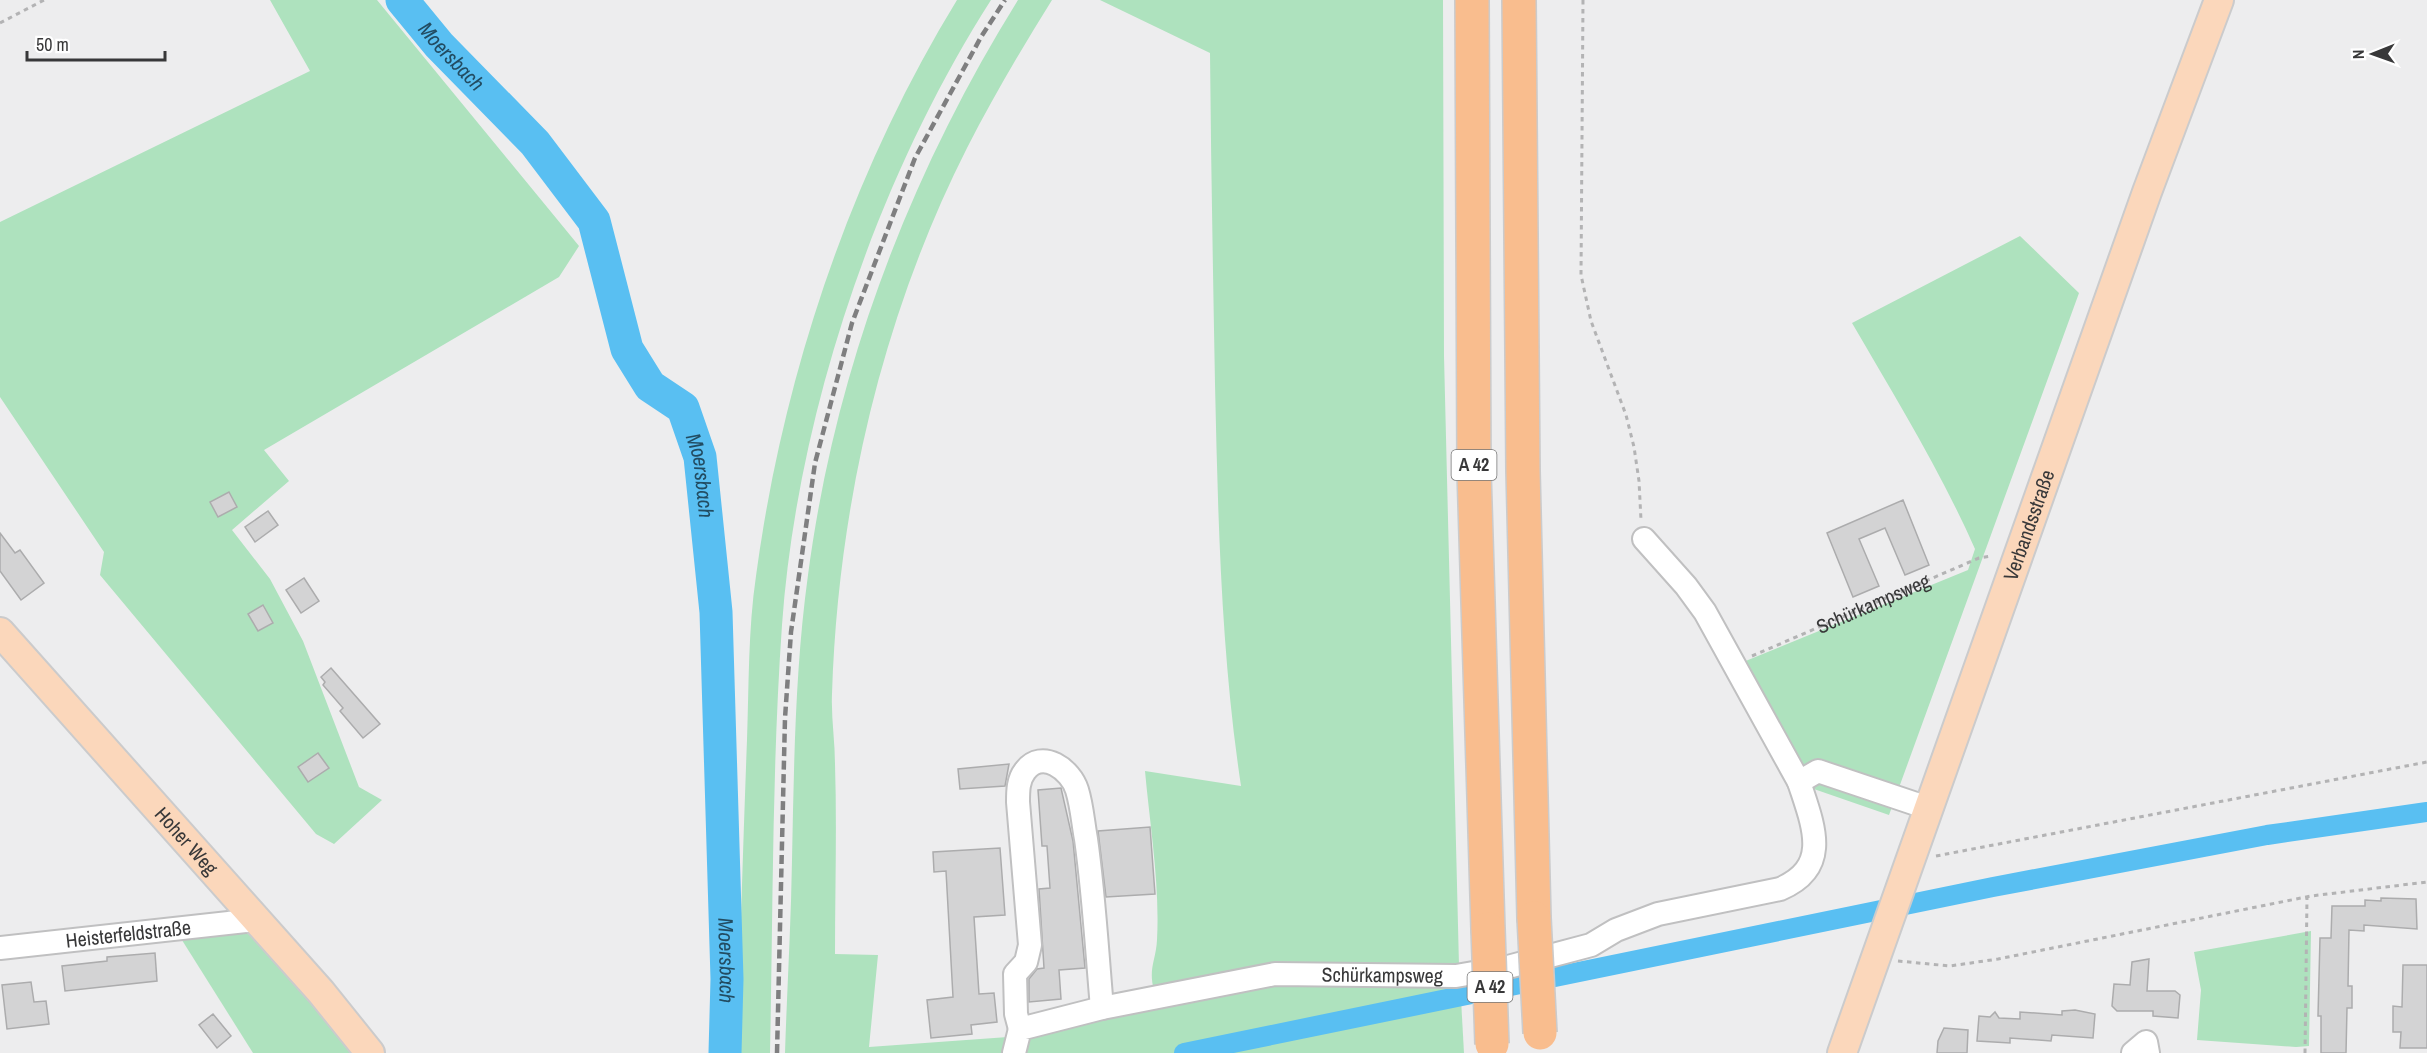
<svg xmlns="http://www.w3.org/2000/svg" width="2427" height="1053" viewBox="0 0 2427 1053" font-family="'Archivo Narrow',sans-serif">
<rect width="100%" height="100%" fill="#ededee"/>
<g fill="#aee2be">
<path d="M270,0H377L579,246L559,277L264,450L289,481L232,530L270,579L303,641L359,787L382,800L334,844L316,834L100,575L104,552L0,397V222L310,71Z"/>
<path d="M957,0H991C877,178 797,414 782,625C772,767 773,911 770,1053H737C740,949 743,845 747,740C749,686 748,630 756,576C783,375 851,173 957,0Z"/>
<path d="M1018,0H1052C1022,48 993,97 967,148C882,316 838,506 832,694C831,717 835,741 835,764C837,827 835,891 835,954L878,955L869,1047L1008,1037L1006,1053H785C787,989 791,925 792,860C794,765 795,669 808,575C835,370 909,175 1018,0Z"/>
<path d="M1100,0H1443L1444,356L1459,966L1154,990C1148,969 1156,960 1157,940C1160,885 1150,826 1145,771L1241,786C1221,653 1218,518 1215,384C1213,274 1211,163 1210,53Z"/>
<path d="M2020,236L2079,293L1889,815L1785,779L1726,669L1968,570L1975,549C1940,470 1895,397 1852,323Z"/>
<path d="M256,920L370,1053H253L175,929Z"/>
<path d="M2311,931L2309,1046L2296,1047L2197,1040L2201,990L2194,952Z"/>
<path d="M1277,980L1460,981L1464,1053H1021L1023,1037Z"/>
</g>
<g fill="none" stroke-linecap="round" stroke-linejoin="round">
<path stroke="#59bff2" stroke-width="20" d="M1184,1053L1993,887L2267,835L2427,812"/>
<path stroke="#59bff2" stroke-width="33" id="s1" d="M402,0L439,45L535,143L594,221L627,349L650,386L683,408L700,457L716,612L727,979L725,1053"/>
</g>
<g fill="#d3d3d4" stroke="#acacad" stroke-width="1.5">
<path d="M229,492L237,507L218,517L210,502Z"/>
<path d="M1903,500L1929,565L1905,575L1885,528L1859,539L1879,586L1853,597L1827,533Z"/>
<path d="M268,511L278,525L255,542L245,527Z"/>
<path d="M0,533L15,553L20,550L44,583L21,600L0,571Z"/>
<path d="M304,578L319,601L301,613L286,590Z"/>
<path d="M263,605L273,623L258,631L248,614Z"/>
<path d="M331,668L380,724L363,738L340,711L343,708L323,685L325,682L321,677Z"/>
<path d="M318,753L329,768L308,782L298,767Z"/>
<path d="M1009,764L1005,786L960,789L958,769Z"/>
<path d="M1061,788L1073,841L1085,968L1059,970L1061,999L1029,1002V979L1037,969L1044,968L1039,889L1050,888L1047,846H1042L1038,790Z"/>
<path d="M1150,827L1155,894L1106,897L1098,831Z"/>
<path d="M1000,848L1005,915L974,917L979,994L994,993L997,1022L971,1025L972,1034L931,1038L927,1000L953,997L946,871L934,872L933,852Z"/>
<path d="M2381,898L2416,899L2417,929L2364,925V931L2349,930L2348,986H2352V1008H2347L2346,1053H2321V1016H2318L2320,938H2331L2332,906H2365V900L2381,901Z"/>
<path d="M155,953L157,981L65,991L62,966L107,961V957Z"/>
<path d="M2149,959L2147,991H2175L2180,995L2178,1018L2153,1016V1011H2117L2112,1006L2114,984L2130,985L2132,962Z"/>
<path d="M2403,965H2427V1048H2400L2401,1032H2393V1006L2402,1007Z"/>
<path d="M31,982L34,1002L46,1001L49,1024L7,1029L2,985Z"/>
<path d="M2075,1010L2095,1014L2093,1038L2052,1035L2051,1041L2010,1038V1043L1977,1041L1979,1016L1990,1017L1995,1012L1999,1018L2020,1019V1012L2062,1015V1011Z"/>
<path d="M213,1014L231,1036L217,1048L199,1025Z"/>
<path d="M1944,1028L1968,1030L1967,1053H1937L1938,1041Z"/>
</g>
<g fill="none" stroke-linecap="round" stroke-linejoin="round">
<g stroke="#c0c0c1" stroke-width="26">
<g id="minor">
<path d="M1644,539L1686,586L1705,612L1799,782"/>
<path id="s3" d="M0,948L256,920"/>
<path d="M1020,1029L1016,1014L1015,974L1026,962L1030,945L1018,802C1018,791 1018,780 1025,771C1042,748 1071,770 1077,790C1082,806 1083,823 1086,839C1094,895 1097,952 1102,1008"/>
<path id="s4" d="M1014,1053L1020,1029L1102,1008L1275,974L1456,976L1508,967L1591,945L1616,930L1658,914L1780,889C1832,867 1813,825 1799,782L1818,771L1928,808"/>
<path d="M2133,1053L2146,1042L2148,1053"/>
</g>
</g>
<g stroke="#cbcbcc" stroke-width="32">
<g id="major">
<path id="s5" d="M0,632L321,992L370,1053"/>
<path id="s6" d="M1842,1053L2147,192L2219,0"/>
</g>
</g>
<g stroke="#cbcbcc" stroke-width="36">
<g id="highway">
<path d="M1472,0L1474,471L1488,929"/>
<path d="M1519,0L1523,471L1534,918"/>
</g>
</g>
<g stroke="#b3b3b4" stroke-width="3" stroke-dasharray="4.5 4.5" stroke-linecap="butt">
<path d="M1583,0L1581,275L1591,321L1626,415L1634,447L1639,481L1641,520"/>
<path d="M0,23L44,0"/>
<path id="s2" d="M1752,656L1979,558L1992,556"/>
<path d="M1936,856L2427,762"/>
<path d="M1898,961L1950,966L1998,959L2311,896L2427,882"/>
<path d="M2305,1053L2307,897"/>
</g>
<use href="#minor" stroke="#fff" stroke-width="22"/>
<use href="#major" stroke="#fbd7bb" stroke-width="28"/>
<use href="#highway" stroke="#f9bd8e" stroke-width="33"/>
<path stroke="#7f7f80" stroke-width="4.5" stroke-dasharray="9 4.5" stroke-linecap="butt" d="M777,1053L785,718L791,632L815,463L852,323L915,158L981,37L1005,0"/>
<g stroke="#cbcbcc" stroke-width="36" stroke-linecap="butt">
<g id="highway-bridge">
<path d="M1534,918L1540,1033"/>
<path d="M1488,929L1492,1044"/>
</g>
</g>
<use href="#highway-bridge" stroke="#f9bd8e" stroke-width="33"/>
</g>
<g text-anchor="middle" stroke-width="4.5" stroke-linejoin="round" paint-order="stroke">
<g fill="#fff" stroke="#747474" stroke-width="1.5">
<rect x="1451.5" y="450" width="45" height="30" rx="4.5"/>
<rect x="1467.5" y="972" width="45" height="30" rx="4.5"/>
</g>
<g font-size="18" font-weight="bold" fill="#383839">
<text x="1474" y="471">A 42</text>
<text x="1490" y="993">A 42</text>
</g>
<g font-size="20" fill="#383839" stroke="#fff">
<text dy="7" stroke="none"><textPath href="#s6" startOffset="560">Verbandsstraße</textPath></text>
<text dy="7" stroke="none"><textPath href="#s2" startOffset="132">Schürkampsweg</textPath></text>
<text dy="7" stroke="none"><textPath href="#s5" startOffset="280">Hoher Weg</textPath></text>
<text dy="7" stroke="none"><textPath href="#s3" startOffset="129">Heisterfeldstraße</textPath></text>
<text dy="7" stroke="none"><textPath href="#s4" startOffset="393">Schürkampsweg</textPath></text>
</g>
<g font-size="21" font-style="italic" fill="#224c62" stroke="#fff">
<text dy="7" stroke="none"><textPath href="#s1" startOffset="75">Moersbach</textPath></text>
<text dy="7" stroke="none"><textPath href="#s1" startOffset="579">Moersbach</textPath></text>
<text dy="7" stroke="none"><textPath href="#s1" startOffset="1065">Moersbach</textPath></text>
</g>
</g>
<g transform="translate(2373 54) rotate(269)" stroke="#ffffff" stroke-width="4.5" paint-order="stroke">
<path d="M0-4.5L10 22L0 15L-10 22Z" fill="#383839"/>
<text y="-9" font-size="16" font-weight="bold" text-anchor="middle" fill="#383839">N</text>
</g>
<path d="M27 51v9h138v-9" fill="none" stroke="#383839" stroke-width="3"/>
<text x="36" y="51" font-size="18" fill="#383839" stroke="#ffffff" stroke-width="4.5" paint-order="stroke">50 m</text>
</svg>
